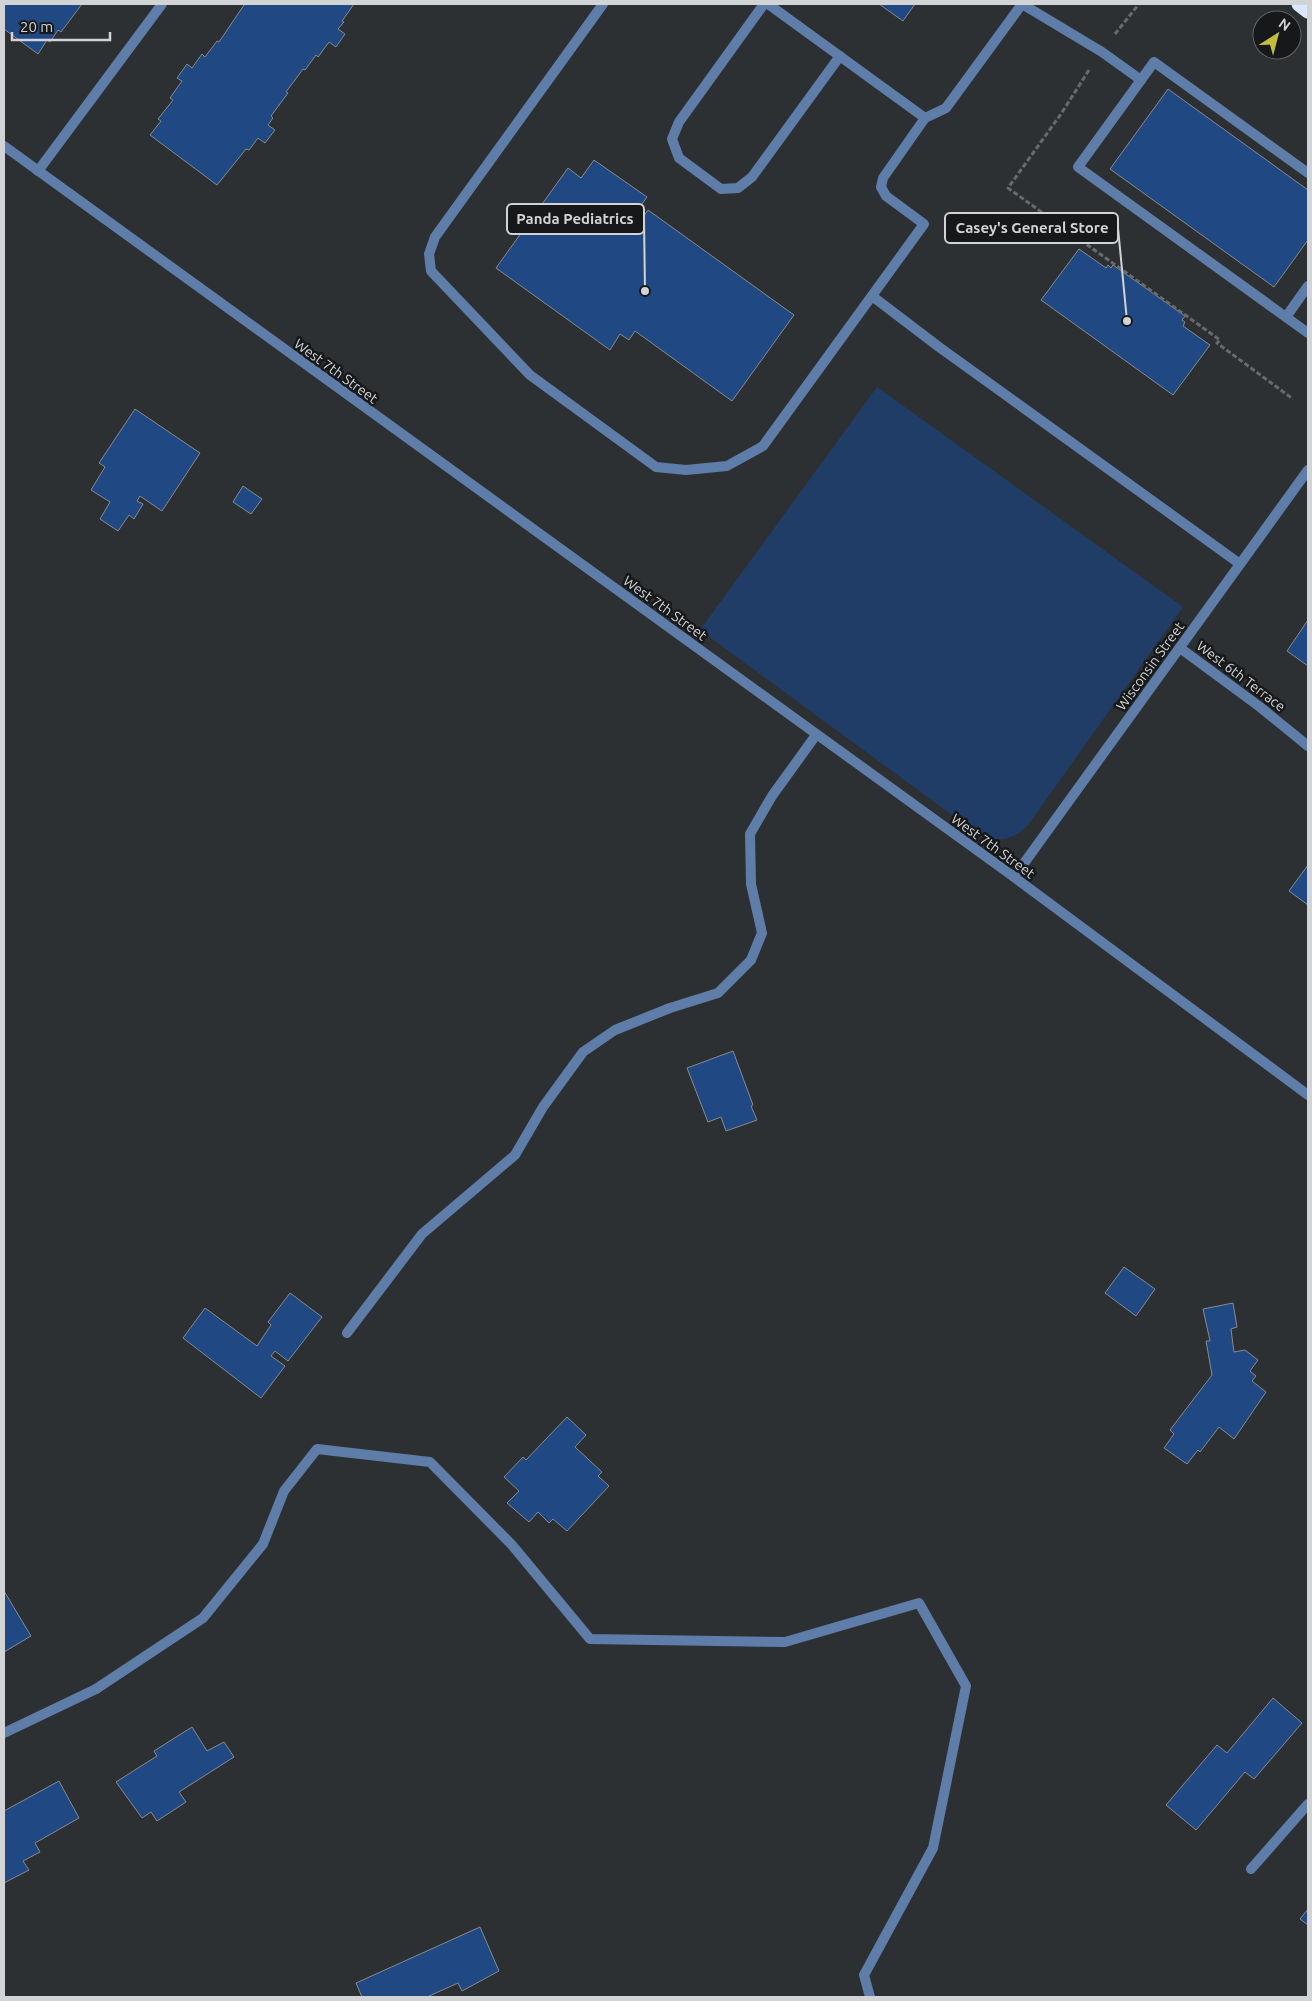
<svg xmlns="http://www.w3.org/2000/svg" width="1312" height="2001" viewBox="0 0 1312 2001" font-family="Ubuntu,sans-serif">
<rect width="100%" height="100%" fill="#2d3033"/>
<path fill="#203d68" d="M877,387L1183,607L1028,825C1012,841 998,843 978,834L700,630Z"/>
<g fill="#204984" stroke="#888a8e">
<path d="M4,4H82L61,32L58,30L50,42L47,40L38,54L4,29Z"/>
<path d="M242,4H354L342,21L344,22L338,29L345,34L336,47L329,42L318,57L316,55L305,70L303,69L286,92L288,93L271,116L273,118L268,125L275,130L265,143L258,138L249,150L246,149L217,185L150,135L161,121L158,119L173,100L170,98L182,81L177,78L187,64L192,68L202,54L205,57L217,41L219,42L244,5Z"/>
<path d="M879,4H915L903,21Z"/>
<path d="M1168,89L1308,190V240L1274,287L1110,169Z"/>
<path d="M594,160L647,197L634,215L641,220L648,210L794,315L732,401L635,331L629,340L620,334L610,350L496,268L568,168L581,178Z"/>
<path d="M1079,249L1106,268L1108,265L1111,268L1113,265L1185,316L1182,320L1185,322L1183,326L1210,345L1173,395L1041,300Z"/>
<path d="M135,409L200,453L162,511L140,496L137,501L143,504L134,519L129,515L118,531L100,519L110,502L91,490L105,467L99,463Z"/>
<path d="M243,486L262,499L251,514L233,502Z"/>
<path d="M1308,620V666L1287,651Z"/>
<path d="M1308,865V905L1289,891Z"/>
<path d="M733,1051L753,1105L751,1106L757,1120L726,1131L721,1117L708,1122L687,1068Z"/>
<path d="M1124,1267L1155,1289L1136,1316L1105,1293Z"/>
<path d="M290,1293L322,1317L288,1361L275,1351L271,1356L285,1366L261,1398L183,1338L205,1308L257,1346L271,1325L268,1322Z"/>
<path d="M1233,1303L1237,1327L1231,1329L1234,1352L1245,1350L1258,1360L1250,1371L1256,1376L1252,1381L1266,1392L1234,1439L1219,1427L1200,1452L1198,1450L1187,1464L1164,1448L1174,1434L1170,1430L1212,1375L1206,1341H1210L1203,1309Z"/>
<path d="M567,1417L586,1435L575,1447L602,1472L598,1476L609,1486L567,1531L553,1519L549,1523L538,1512L529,1522L507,1503L519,1491L504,1477L523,1457L526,1460Z"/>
<path d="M4,1591L31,1636L4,1652Z"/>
<path d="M1273,1698L1302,1723L1254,1779L1245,1772L1196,1830L1166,1805L1217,1745L1227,1753Z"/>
<path d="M192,1727L207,1751L224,1742L234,1757L179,1792L186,1802L157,1821L151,1812L142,1818L116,1782L157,1756L154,1751Z"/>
<path d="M59,1781L79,1818L35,1843L40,1852L23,1861L29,1870L4,1883V1811Z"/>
<path d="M1308,1909V1925L1300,1919Z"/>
<path d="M480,1927L499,1971L462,1991L458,1983L427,1997H362L356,1983Z"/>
</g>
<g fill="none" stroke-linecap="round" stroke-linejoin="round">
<g stroke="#686b6d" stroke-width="3" stroke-dasharray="5 2.5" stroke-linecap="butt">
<path d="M1115,34L1139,4"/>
<path d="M1089,70L1061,114L1008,188L1220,340L1217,343L1293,399"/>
</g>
<g stroke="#5f7da9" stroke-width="10">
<path d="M603,4L435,237L429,254L431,271L530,375L656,467L686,470L727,466L763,446L924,224L886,196L881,187L883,178L925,118L946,108L1022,4"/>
<path d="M764,4L679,122L672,139L679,158L721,189L738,188L752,177L840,56"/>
<path d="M768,4L925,118"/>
<path d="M1022,4L1102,52L1141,80"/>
<path d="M38,171L162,4"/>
<path d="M1308,173L1154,62L1078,167L1308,333"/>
<path d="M872,296L939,347L1240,564"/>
<path d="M1286,317L1308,286"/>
<path d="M347,1333L422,1234L515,1155L543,1107L583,1052L615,1030L670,1008L718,993L751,960L762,933L751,884L750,834L772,796L816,735"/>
<path d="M96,1689L203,1618L263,1544L284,1491L317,1449L430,1462L512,1545L590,1639L785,1642L919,1603L966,1686L933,1848L864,1975L870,1997"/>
<path d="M1251,1869L1308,1804"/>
</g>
<g stroke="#5f7da9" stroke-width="10">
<path d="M4,146L1014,877L1308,1095"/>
<path d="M1180,648L1260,707L1308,746"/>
<path d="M1014,877L1308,470"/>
<path d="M4,1733L96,1689"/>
</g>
<path stroke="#d9e8fe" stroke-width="15" d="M1299,4L1308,11"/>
</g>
<g text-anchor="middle" stroke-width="5" stroke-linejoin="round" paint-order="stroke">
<g font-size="14" fill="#d1d3d5" stroke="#171819">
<text transform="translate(336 371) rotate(36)" y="5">West 7th Street</text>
<text transform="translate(665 608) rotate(36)" y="5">West 7th Street</text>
<text transform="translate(1150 666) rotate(-54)" y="5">Wisconsin Street</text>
<text transform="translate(1241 676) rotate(37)" y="5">West 6th Terrace</text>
<text transform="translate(993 846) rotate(36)" y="5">West 7th Street</text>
</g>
</g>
<path fill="none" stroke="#d1d3d5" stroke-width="2" d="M645 291L644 219M1127 321L1118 228"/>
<g fill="#d1d3d5" stroke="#171819" stroke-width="2">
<circle cx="645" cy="291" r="5"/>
<circle cx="1127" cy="321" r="5"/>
</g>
<g fill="#171819" stroke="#d1d3d5" stroke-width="2">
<rect x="507" y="204" width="137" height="30" rx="5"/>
<rect x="945" y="213" width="173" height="30" rx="5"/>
</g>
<g font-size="15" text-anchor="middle" font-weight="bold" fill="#d1d3d5">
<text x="575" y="224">Panda Pediatrics</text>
<text x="1032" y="233">Casey's General Store</text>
</g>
<rect width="1312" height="2001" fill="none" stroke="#d1d3d5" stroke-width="10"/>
<g transform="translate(1277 35) rotate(36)"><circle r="24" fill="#171819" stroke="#616364"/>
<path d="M0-4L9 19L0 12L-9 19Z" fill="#c1be40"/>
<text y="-8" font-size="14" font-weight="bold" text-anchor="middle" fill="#d1d3d5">N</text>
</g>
<path d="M12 32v8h98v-8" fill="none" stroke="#d1d3d5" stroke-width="2.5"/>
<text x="20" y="32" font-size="15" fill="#d1d3d5" stroke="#171819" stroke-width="4" paint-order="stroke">20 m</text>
</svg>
